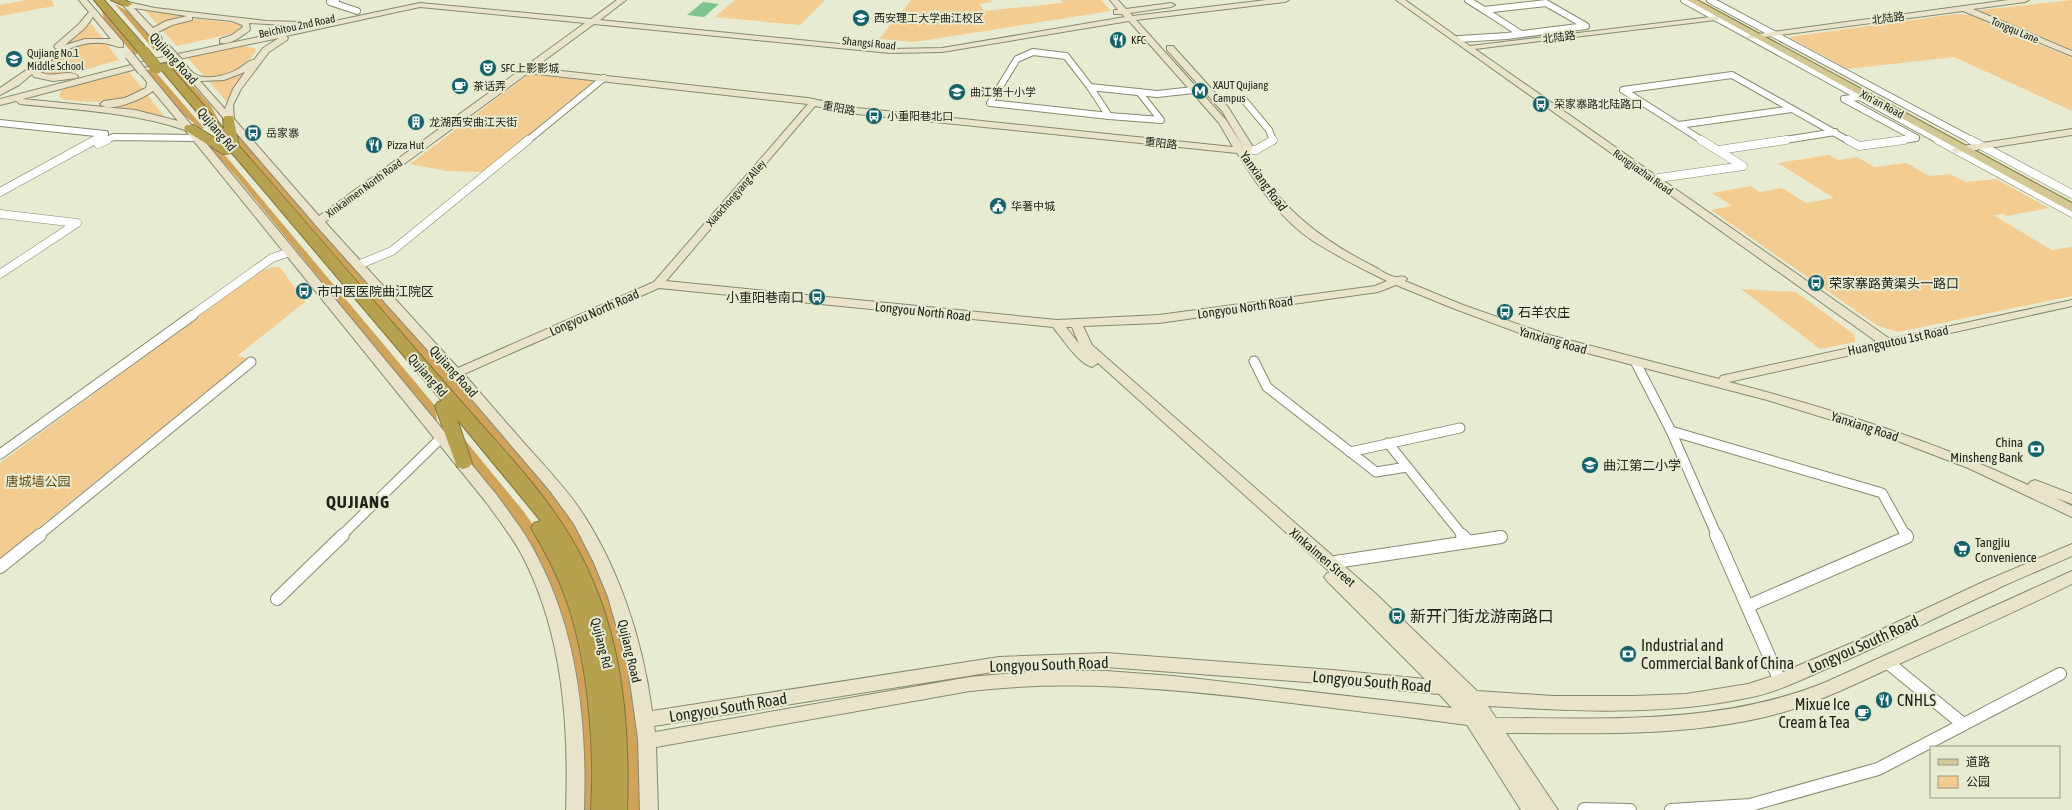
<svg xmlns="http://www.w3.org/2000/svg" width="2072" height="810" viewBox="0 0 2072 810" font-family="'Asap Condensed','Noto Sans SC',sans-serif">
<rect width="100%" height="100%" fill="#e7ebd1"/>
<g fill="#f3cc91">
<path d="M27,0H52L54,6L0,16V5Z"/>
<path d="M735,0H825L800,25L715,17Z"/>
<path d="M911,0H991L992,2L979,4L984,11L1062,3L1061,0H1101L1111,11L915,42L879,39Z"/>
<path d="M2072,0V51L1981,14L1980,10Z"/>
<path d="M144,9L199,16L159,26Z"/>
<path d="M1956,14L1970,15L2072,58V111L1954,57L1848,69L1789,37Z"/>
<path d="M198,19L237,23L243,27L235,33L177,46L161,29L186,20Z"/>
<path d="M89,21L103,39L89,40L57,50Z"/>
<path d="M93,42L106,43L119,60C102,64 55,82 41,72C47,55 76,46 93,42Z"/>
<path d="M242,46L255,48L256,51C244,70 225,78 204,76L187,57Z"/>
<path d="M248,68L227,102L207,79Z"/>
<path d="M128,71L145,91C123,103 101,103 77,101C71,100 64,101 59,97L61,91L66,87Z"/>
<path d="M529,74L594,81L483,172L447,171L410,164Z"/>
<path d="M147,95L166,118L149,114L97,107Z"/>
<path d="M1829,155L1838,160L1857,157L1874,167L1906,163L1929,176L1950,174L1966,182L1996,179L2049,208L2007,216L2003,214L1993,215L2052,250L2072,247V296L1898,332L1878,326L1711,210L1732,206L1712,193L1751,186L1760,192L1782,188L1806,203L1834,198L1778,163Z"/>
<path d="M272,267H280L305,302L237,356L248,358L0,559V463L259,272Z"/>
<path d="M1741,289L1796,292L1855,335V342L1820,349Z"/>
</g>
<g fill="#d0a35a">
<path d="M115,4L129,12L161,48L154,50Z"/>
<path d="M100,7L140,53L134,55L105,21Z"/>
<path d="M174,64L211,106L220,123L218,124L167,65Z"/>
<path d="M153,69L204,128L201,129L180,112L146,70Z"/>
<path d="M235,131L551,491C563,508 577,525 587,544C627,624 643,720 640,810H626L587,575L241,150Z"/>
<path d="M202,139L220,150L230,161L436,407L437,423L235,175Z"/>
<path d="M460,434L524,512L540,535L564,585L592,688L595,810H581L582,736L528,540L513,518L467,461Z"/>
</g>
<path fill="#7ec48d" d="M703,2L719,4L704,17L687,15Z"/>
<g fill="none" stroke-linecap="round" stroke-linejoin="round">
<g stroke="#878a72" stroke-width="8">
<g id="street-far3">
<path d="M336,0L330,2L357,11"/>
<path d="M1468,0L1484,10"/>
<path d="M1684,0L1940,141"/>
<path d="M1710,0L1973,141"/>
<path d="M1459,39L1507,36L1586,26L1546,3L1484,10L1521,34"/>
<path d="M1090,87L1109,116L1161,120L1139,92"/>
<path d="M1860,97L1844,99L1916,138L1897,141"/>
<path d="M1244,100L1269,130L1273,141"/>
<path d="M1109,116L990,103L1017,59L1033,52L1066,56L1090,87L1157,94L1194,90"/>
<path d="M0,123L105,134L93,141"/>
<path d="M1679,125L1792,109"/>
<path d="M105,141L113,137L198,138"/>
<path d="M527,141L604,78"/>
<path d="M1703,141L1623,90L1732,75L1849,141"/>
<path d="M1779,141L1835,132"/>
</g>
</g>
<g stroke="#878a72" stroke-width="9">
<g id="street-far2">
<path d="M1848,140L1859,146L1904,140"/>
<path d="M1938,140L2072,213"/>
<path d="M1971,140L2072,194"/>
<path d="M98,144L107,140"/>
<path d="M1250,150H1256L1273,140"/>
<path d="M1719,150L1786,140"/>
<path d="M1659,178L1743,166L1701,140"/>
<path d="M0,192L95,140"/>
<path d="M0,214L77,223L0,274"/>
<path d="M358,265L392,251L528,140"/>
<path d="M191,316L272,258L290,252"/>
</g>
</g>
<g stroke="#878a72" stroke-width="11">
<g id="street-far1">
<path d="M1254,361L1267,387L1376,472L1407,467"/>
<path d="M1636,363L1671,431L1717,536"/>
<path d="M1671,431L1882,493L1906,536"/>
<path d="M1388,443L1463,536"/>
<path d="M1350,452L1460,428"/>
<path d="M0,454L193,315"/>
<path d="M38,536L251,362"/>
<path d="M341,536L441,438"/>
</g>
</g>
<g stroke="#878a72" stroke-width="14">
<g id="street">
<path d="M1462,535L1468,542"/>
<path d="M1716,535L1780,681"/>
<path d="M1329,563L1501,537"/>
<path d="M0,567L40,535"/>
<path d="M277,599L343,535"/>
<path d="M1748,606L1907,537L1906,535"/>
<path d="M1887,662L1963,724"/>
<path d="M1584,809L1630,810"/>
<path d="M1671,810L1750,805L1878,769L2060,674"/>
</g>
</g>
<g stroke="#878a72" stroke-width="2">
<g id="secondary">
<path d="M79,0H87L123,42V47C117,48 109,43 102,43C77,41 56,54 39,71C50,80 69,68 78,76L77,78L53,81L34,77L32,74L19,85L0,95V88L57,49L54,47L55,45L79,24L89,12ZM93,17L111,39H85L65,45L85,28Z"/>
<path d="M617,0H626L600,20L890,49L942,48L1125,17L1122,14H1114V10H1118L1110,0H1118L1126,9L1171,3L1175,5L1171,7L1130,13L1133,16L1266,0H1289L1285,2L1136,20L1226,120L1244,148L1222,111L1167,50V46H1173L1228,107L1253,147L1250,153L1247,154C1280,206 1316,237 1371,265C1378,268 1389,277 1396,277C1400,277 1401,276 1405,277L1407,279L1405,281L1463,305L1549,335L1719,379L1721,376L1725,375L1877,342L1396,0H1405L1470,46L1719,16V20H1716L1475,49L1890,339L2072,300V306L1729,382C1832,409 1932,440 2028,485L2030,482L2035,480L2072,494V504L2056,498L2072,506V517L1968,468L1887,437L1767,400L1541,341L1455,309L1396,285L1378,292L1159,323L1083,326L1092,345L1375,593L1477,691L1553,696H1633L1686,694L1748,684L1776,675L1861,639L1983,582L2072,544V556C2046,568 2019,578 1993,591C1942,614 1893,640 1842,662C1811,675 1780,692 1747,698C1662,716 1574,711 1488,706L1496,718C1607,718 1721,725 1826,682L2072,571V584C2015,612 1957,638 1899,664C1855,684 1812,706 1765,717C1680,737 1593,733 1506,733L1558,810H1521L1467,725C1403,716 1339,709 1275,701C1173,689 1072,679 970,691L656,747L658,810H640L638,739L628,667L608,597L594,563L574,524L550,491L475,403L320,230L175,62L182,60C186,64 190,72 195,74C206,81 228,75 238,69C244,66 248,60 254,60L263,48L279,38L155,64L23,99L135,110L178,121L153,91C144,98 110,114 100,104L104,101L125,98L146,88L147,82L138,71L145,69L496,494C511,515 527,535 538,558C578,635 587,724 584,810H566C569,725 563,635 523,557C513,538 499,520 486,502L185,130C132,112 76,110 20,104L16,101L0,105V99L154,59L420,3L591,19ZM420,7L585,23L319,216L234,119L233,105L241,89L269,52L287,40L288,38L286,36ZM1129,21L1219,123L1233,147L857,108L808,98L534,68L594,24L890,53L942,52ZM245,72L233,89L225,109L200,81L224,80ZM528,73L808,104L654,282L458,368L325,222ZM815,106L857,114L1237,153C1257,185 1281,220 1313,241C1337,256 1362,269 1387,281L1375,286L1159,315L1057,320L666,281ZM659,288L1053,327C1062,338 1078,363 1092,367L1098,363L1330,572L1327,573L1324,577L1327,581L1425,679L1333,670L1106,653L999,657L652,711C643,640 618,564 577,505C561,483 542,463 524,443C504,420 484,397 464,374ZM1066,327H1072L1079,344ZM1106,667L1333,684L1439,694L1452,708L1173,676L1106,671H1038L970,677L655,732L654,726L999,671Z"/>
<path d="M2008,0H2029L2025,2L1973,9L2072,51V56L1963,11L1750,39L1746,37L1750,35Z"/>
<path d="M123,1L155,8L266,21L303,22L307,24L303,26L249,23L250,30C242,36 231,45 220,43V39L232,35L243,27L242,25L232,21L192,17V20L172,25L158,32L162,39L158,41L152,38L123,5ZM134,8L187,16L166,21L153,28Z"/>
<path d="M2072,129V135L1956,153L1951,150L1956,147Z"/>
</g>
</g>
<g stroke="#82753c" stroke-width="2">
<path id="primary" d="M1687,0H1697L2072,203V212Z"/>
</g>
<g stroke="#82753c" stroke-width="2">
<g id="highway">
<path d="M94,0H104L147,49L148,51L147,53H139Z"/>
<path d="M111,0H125L132,4L127,7Z"/>
<path d="M164,63L168,64L224,129L223,119L225,116H233L239,146C312,229 384,313 457,397C503,450 557,503 587,568C623,644 630,727 627,810H591C595,746 588,660 566,599C557,574 545,551 531,528L534,523L541,521L457,419L472,463L469,467L463,469L457,467L435,406L438,402L442,401L232,153L223,154L186,131L184,128L186,125H194L223,143L160,68L158,66Z"/>
</g>
</g>
<use href="#street-far3" stroke="#fff" stroke-width="6"/>
<use href="#street-far2" stroke="#fff" stroke-width="8"/>
<use href="#street-far1" stroke="#fff" stroke-width="9"/>
<use href="#street" stroke="#fff" stroke-width="12"/>
<use href="#secondary" fill="#e9e3ca" fill-rule="evenodd"/>
<use href="#primary" fill="#d3c795" fill-rule="evenodd"/>
<use href="#highway" fill="#b6a14e" fill-rule="evenodd"/>
<g stroke="#878a72" stroke-width="10" stroke-linecap="butt">
<g id="secondary-bridge">
<path d="M164,46L179,62"/>
<path d="M129,55L142,71"/>
</g>
</g>
<g stroke="#82753c" stroke-width="12" stroke-linecap="butt">
<path id="highway-bridge" d="M143,51L157,68"/>
</g>
<use href="#secondary-bridge" stroke="#e9e3ca" stroke-width="8"/>
<use href="#highway-bridge" stroke="#b6a14e" stroke-width="11"/>
</g>
<defs>
<g id="university-disc" transform="scale(0.9)"><circle r="9.5" fill="#13626a" stroke="#e7ebd1"/><path d="M0-5L7-2L0 1L-7-2ZM-4 1L0 2.5L4 1V4Q0 6-4 4Z" fill="#fff"/></g>
<g id="restaurant-disc" transform="scale(0.9)"><circle r="9.5" fill="#13626a" stroke="#e7ebd1"/><path d="M-5-6h1v4h1v-4h1v4h1v-4h1v5L-1.5 .5V6h-2V.5L-5-1ZM5-6V6H3V1.5H1.5Q1.5-4 5-6Z" fill="#fff"/></g>
<g id="school-disc" transform="scale(0.9)"><circle r="9.5" fill="#13626a" stroke="#e7ebd1"/><path d="M0-5L7-2L0 1L-7-2ZM-4 1L0 2.5L4 1V4Q0 6-4 4Z" fill="#fff"/></g>
<g id="theatre-disc" transform="scale(0.9)"><circle r="9.5" fill="#13626a" stroke="#e7ebd1"/><path d="M-5-5.5Q0-4 5-5.5V0Q5 5 0 6Q-5 5-5 0ZM-3.3-2.5H-1v1.5H-3.3ZM1-2.5H3.3v1.5H1ZM-2.8 1Q0 5.5 2.8 1Z" fill="#fff"/></g>
<g id="cafe-disc" transform="scale(0.9)"><circle r="9.5" fill="#13626a" stroke="#e7ebd1"/><path d="M-5.5-4.5H6V0H3Q3 3.5 0 3.5H-2.5Q-5.5 3.5-5.5 0ZM3-3.2v2h1.7v-2ZM-6 4.5H4V6H-6Z" fill="#fff"/></g>
<g id="metro-disc" transform="scale(0.9)"><circle r="9.5" fill="#13626a" stroke="#e7ebd1"/><path d="M-5.5 5V-5H-3L0 0L3-5H5.5V5H3V-.5L0 4L-3-.5V5Z" fill="#fff"/></g>
<g id="bus-disc" transform="scale(0.9)"><circle r="9.5" fill="#13626a" stroke="#e7ebd1"/><path d="M-5-6H5V4H4V6H2V4H-2V6H-4V4H-5ZM-3.5-4V0h7V-4ZM-3.5 1.2v1.5H-2V1.2ZM2 1.2v1.5H3.5V1.2Z" fill="#fff"/></g>
<g id="building-disc" transform="scale(0.9)"><circle r="9.5" fill="#13626a" stroke="#e7ebd1"/><path d="M-4-6H4V6H1V3H-1V6H-4ZM-2.5-4.3h1.7v1.8h-1.7ZM.8-4.3h1.7v1.8H.8ZM-2.5-1h1.7V.8h-1.7ZM.8-1h1.7V.8H.8Z" fill="#fff"/></g>
<g id="civic-disc" transform="scale(0.9)"><circle r="9.5" fill="#13626a" stroke="#e7ebd1"/><path d="M-.6-6.5H3V-4.5H.6V-3L4-1V1h2V6H-6V1h2V-1L-.6-3ZM-1.2 2.5V6h2.4V2.5Z" fill="#fff"/></g>
<g id="bank-disc" transform="scale(0.9)"><circle r="9.5" fill="#13626a" stroke="#e7ebd1"/><path d="M-6-4H6V4H-6ZM0-2.3a2.3 2.3 0 1 0 0 4.6a2.3 2.3 0 1 0 0-4.6Z" fill="#fff"/></g>
<g id="supermarket-disc" transform="scale(0.9)"><circle r="9.5" fill="#13626a" stroke="#e7ebd1"/><path d="M-6-5.5h2.5l.6 2H6L4.5 2H-2.5L-4.4-4H-6ZM-1.5 3.2a1.3 1.3 0 1 0 .1 0ZM3 3.2a1.3 1.3 0 1 0 .1 0Z" fill="#fff"/></g>
</defs>
<g fill-rule="evenodd">
<use href="#university-disc" x="861" y="18"/>
<use href="#restaurant-disc" x="1118" y="40"/>
<use href="#school-disc" x="14" y="59"/>
<use href="#theatre-disc" x="488" y="68"/>
<use href="#cafe-disc" x="460" y="86"/>
<use href="#metro-disc" x="1200" y="91"/>
<use href="#school-disc" x="957" y="92"/>
<use href="#bus-disc" x="1541" y="104"/>
<use href="#bus-disc" x="874" y="116"/>
<use href="#building-disc" x="416" y="122"/>
<use href="#bus-disc" x="253" y="133"/>
<use href="#restaurant-disc" x="374" y="145"/>
<use href="#civic-disc" x="998" y="206"/>
<use href="#bus-disc" x="1816" y="283"/>
<use href="#bus-disc" x="304" y="291"/>
<use href="#bus-disc" x="817" y="297"/>
<use href="#bus-disc" x="1505" y="312"/>
<use href="#bank-disc" x="2036" y="449"/>
<use href="#school-disc" x="1590" y="465"/>
<use href="#supermarket-disc" x="1962" y="549"/>
<use href="#bus-disc" x="1397" y="616"/>
<use href="#bank-disc" x="1628" y="654"/>
<use href="#restaurant-disc" x="1884" y="700"/>
<use href="#cafe-disc" x="1863" y="713"/>
</g>
<g text-anchor="middle" stroke-width="4" stroke-linejoin="round" paint-order="stroke">
<g font-size="11" fill="#22231a" stroke="#e7ebd1" text-anchor="start">
<text x="874" y="22">西安理工大学曲江校区</text>
<text x="1131" y="44">KFC</text>
<text x="27" y="57">Qujiang No.1<tspan x="27" dy="13">Middle School</tspan></text>
<text x="501" y="72">SFC上影影城</text>
<text x="1213" y="89">XAUT Qujiang<tspan x="1213" dy="13">Campus</tspan></text>
<text x="473" y="90">茶话弄</text>
<text x="970" y="96">曲江第十小学</text>
<text x="1554" y="108">荣家寨路北陆路口</text>
<text x="887" y="120">小重阳巷北口</text>
<text x="429" y="126">龙湖西安曲江天街</text>
<text x="266" y="137">岳家寨</text>
<text x="387" y="149">Pizza Hut</text>
<text x="1011" y="210">华著中城</text>
</g>
<g font-size="11" fill="#22231a" stroke="#e7ebd1">
<text transform="translate(1888 18) rotate(-8)" y="4">北陆路</text>
<text transform="translate(297 26) rotate(-12)" y="4">Beichitou 2nd Road</text>
<text transform="translate(2015 30) rotate(23)" y="4">Tongqu Lane</text>
<text transform="translate(1559 37) rotate(-7)" y="4">北陆路</text>
<text transform="translate(869 43) rotate(6)" y="4">Shangsi Road</text>
<text transform="translate(1882 104) rotate(28)" y="4">Xin'an Road</text>
<text transform="translate(839 108) rotate(10)" y="4">重阳路</text>
<text transform="translate(1161 143) rotate(6)" y="4">重阳路</text>
<text transform="translate(1643 172) rotate(35)" y="4">Rongjiazhai Road</text>
<text transform="translate(364 188) rotate(-36)" y="4">Xinkaimen North Road</text>
<text transform="translate(736 193) rotate(-49)" y="4">Xiaochongyang Alley</text>
</g>
<g font-size="13" fill="#22231a" stroke="#e7ebd1">
<text transform="translate(174 58) rotate(48)" y="5">Qujiang Road</text>
<text transform="translate(217 129) rotate(50)" y="5">Qujiang Rd</text>
<text transform="translate(1264 181) rotate(54)" y="5">Yanxiang Road</text>
<text transform="translate(1245 307) rotate(-8)" y="5">Longyou North Road</text>
<text transform="translate(923 311) rotate(6)" y="5">Longyou North Road</text>
<text transform="translate(594 312) rotate(-24)" y="5">Longyou North Road</text>
<text transform="translate(1553 340) rotate(16)" y="5">Yanxiang Road</text>
<text transform="translate(1898 340) rotate(-12)" y="5">Huangqutou 1st Road</text>
<text transform="translate(454 371) rotate(48)" y="5">Qujiang Road</text>
<text transform="translate(428 375) rotate(49)" y="5">Qujiang Rd</text>
<text transform="translate(1865 426) rotate(18)" y="5">Yanxiang Road</text>
<text transform="translate(1323 557) rotate(41)" y="5">Xinkaimen Street</text>
<text transform="translate(602 643) rotate(76)" y="5">Qujiang Rd</text>
<text transform="translate(630 651) rotate(77)" y="5">Qujiang Road</text>
</g>
<g font-size="13" fill="#22231a" stroke="#e7ebd1" text-anchor="start">
<text x="1829" y="288">荣家寨路黄渠头一路口</text>
<text x="317" y="296">市中医医院曲江院区</text>
<text x="804" y="302" text-anchor="end">小重阳巷南口</text>
<text x="1518" y="317">石羊农庄</text>
<text x="2023" y="447" text-anchor="end">China<tspan x="2023" dy="15">Minsheng Bank</tspan></text>
<text x="1603" y="470">曲江第二小学</text>
<text x="1975" y="547">Tangjiu<tspan x="1975" dy="15">Convenience</tspan></text>
</g>
<g font-size="13" fill="#6a4a12" stroke="#e7ebd1">
<text x="38" y="486">唐城墙公园</text>
</g>
<g font-size="16" fill="#22231a" stroke="#e7ebd1" text-anchor="start">
<text x="1410" y="622">新开门街龙游南路口</text>
<text x="1641" y="651">Industrial and<tspan x="1641" dy="18">Commercial Bank of China</tspan></text>
<text x="1897" y="706">CNHLS</text>
<text x="1850" y="710" text-anchor="end">Mixue Ice<tspan x="1850" dy="18">Cream &amp; Tea</tspan></text>
</g>
<g font-size="16" fill="#22231a" stroke="#e7ebd1">
<text transform="translate(1863 644) rotate(-24)" y="6">Longyou South Road</text>
<text transform="translate(1049 664) rotate(-2)" y="6">Longyou South Road</text>
<text transform="translate(1372 681) rotate(5)" y="6">Longyou South Road</text>
<text transform="translate(728 707) rotate(-9)" y="6">Longyou South Road</text>
</g>
<g font-size="17" font-weight="bold" letter-spacing="1" fill="#22231a" stroke="#e7ebd1">
<text x="358" y="508">QUJIANG</text>
</g>
</g>
<rect x="1930" y="746" width="130" height="52" fill="#e7ebd1" stroke="#989b88"/>
<rect x="1938" y="759" width="20" height="6" fill="#d3c795" stroke="#989b88"/>
<text x="1966" y="766" font-size="12" fill="#22231a">道路</text>
<rect x="1938" y="776" width="20" height="12" fill="#f3cc91" stroke="#989b88"/>
<text x="1966" y="786" font-size="12" fill="#22231a">公园</text>
</svg>
